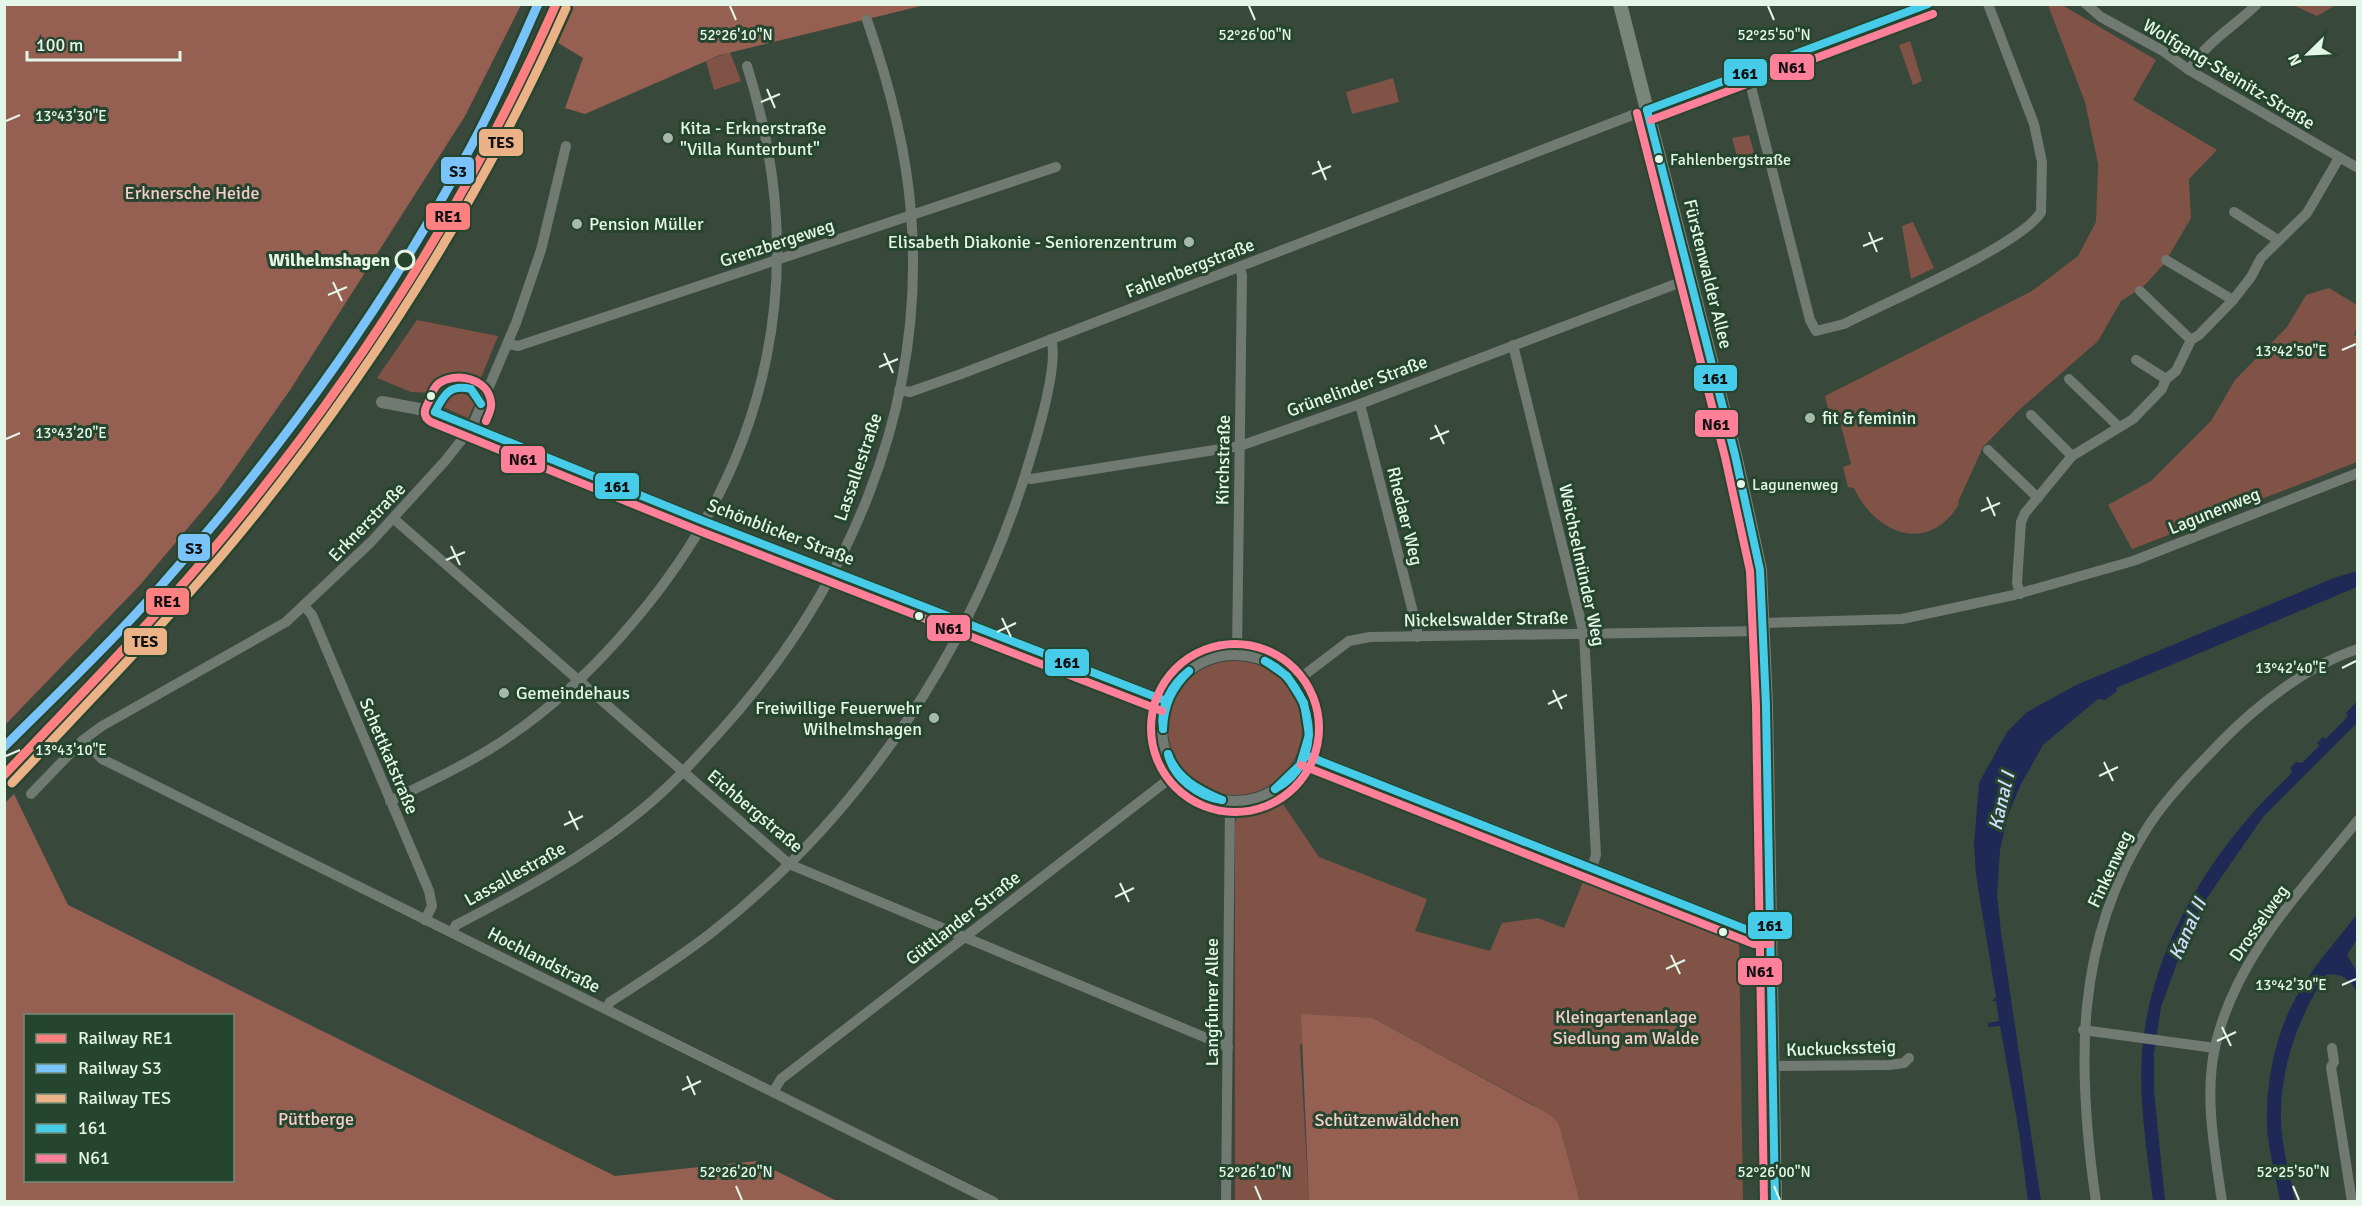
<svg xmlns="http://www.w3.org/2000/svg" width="2362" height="1206" viewBox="0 0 2362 1206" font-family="Signika,sans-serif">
<rect width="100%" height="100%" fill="#38493c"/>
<g fill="#815246">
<path d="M2048,5H2062L2156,60L2133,100L2217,150L2189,179L2191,218L2164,264L2143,287L2121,301L2098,341L2019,410L1983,447L1958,502L1959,504C1929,555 1875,534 1854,488L1848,487L1843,467L1851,464L1838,414L1830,416L1825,396L2032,291L2078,256L2096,222L2098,164L2085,102Z"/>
<path d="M2293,5H2336L2317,16Z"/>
<path d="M1910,41L1922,81L1913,85L1899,45Z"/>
<path d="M730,52L741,81L714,90L706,61Z"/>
<path d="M1393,78L1399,102L1352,114L1346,92Z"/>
<path d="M1749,135L1755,156L1738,160L1732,138Z"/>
<path d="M1913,222L1934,268L1911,279L1902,226Z"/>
<path d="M2329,288L2357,305V326L2354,335L2358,337L2357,462L2132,549L2108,505L2151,481L2211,421L2235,380L2287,327L2306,295Z"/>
<path d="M417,320L498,336L480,380C462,385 451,371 435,393L411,392L377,378Z"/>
<path d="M459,391L472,398L475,403L468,418L443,407L447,397Z"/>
<circle cx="1235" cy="728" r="67"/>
<path d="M1277,801L1283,804L1319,857L1427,899L1415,931L1490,951L1502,923L1538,918L1564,928L1585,877L1739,938L1743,1201H1580L1559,1124L1531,1104L1373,1018L1300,1045L1309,1201L1235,1202V823L1238,814L1248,813Z"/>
</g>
<g fill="#955f52" fill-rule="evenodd">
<path d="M5,4L521,5L465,116L290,390L218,492L140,585L5,725Z"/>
<path d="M570,5H925L720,55L585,114L565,108L583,58L555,41Z"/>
<path d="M14,794L68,905L615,1176L756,1161L837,1201H5L4,804ZM26,1016H232V1180H26Z"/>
<path d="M1301,1014L1373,1018L1550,1115L1559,1124L1580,1201H1309Z"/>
</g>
<g fill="#1f2955">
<path d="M2357,571V587L2116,688L2117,691L2105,700L2098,699L2043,745L2021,784L2008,815L2000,850L1997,895L2001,932L2041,1201H2028L2019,1132L2000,1026L1988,1027V1023L1999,1021L1996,1001H1992L1996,997L1976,875L1974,844L1979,783L2007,732L2027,712L2076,685L2334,578Z"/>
<path d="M2357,701V723L2263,817L2200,908L2178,960L2161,1007L2154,1053V1091L2165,1201L2153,1202C2147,1150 2137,1094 2143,1042C2154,941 2215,844 2289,776L2292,771L2290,768L2296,762L2302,763L2319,746L2317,743L2323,737L2326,739L2348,716L2346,713Z"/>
<path d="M2357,914V939L2347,955L2357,972V992C2349,979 2342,973 2326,975C2300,1014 2282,1062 2281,1110C2280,1140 2289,1172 2295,1201H2280C2276,1176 2268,1150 2267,1124C2266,1076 2277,1025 2304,984C2319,959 2340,937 2357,914Z"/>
</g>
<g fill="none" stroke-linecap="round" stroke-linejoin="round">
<g stroke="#707972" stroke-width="10">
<path d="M2086,4L2101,17L2163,51L2189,70L2358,168"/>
<path d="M2189,70C2207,41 2234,27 2257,4"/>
<path d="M1747,71L1810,320L1816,331L1844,324C1886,302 2020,246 2041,212L2042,162L2034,124L1988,4"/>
<path d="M2234,212L2278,240"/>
<path d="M2166,260L2233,300"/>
<path d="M2140,291L2191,340"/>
<path d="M508,344L518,346L1056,167"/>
<path d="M1513,345L1584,634L1596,855L1592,868"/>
<path d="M2136,360L2166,379"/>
<path d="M2069,379L2119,427"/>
<path d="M899,390L910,392L961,374L1747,71L1929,4"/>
<path d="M1360,404L1417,628V637"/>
<path d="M2031,415L2072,456"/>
<path d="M1988,450L2038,498"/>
<path d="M1025,477L1031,479L1240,446L1360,404L1689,279"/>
<path d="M394,519L789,864L1228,1047"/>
<path d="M2020,594L2017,583L2021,522L2025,513L2072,456L2133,419L2162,389L2166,379L2176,371L2191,340L2199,335L2233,300L2251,277L2261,258L2307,213L2339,158"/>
<path d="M305,607L312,615L429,891L432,906L425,920"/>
<path d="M1763,623L1902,619L2014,595L2133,561L2358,473"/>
<path d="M1237,653L1242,276L1240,267"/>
<path d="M1295,682L1349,641L1370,637L1764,631"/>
<path d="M83,740L102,759L994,1202"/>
<path d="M31,794L83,740L102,726L286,622L371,542L445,461L472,427L516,323L541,250L566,146"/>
<path d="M390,801C424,784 458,769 490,749C545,715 594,669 635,620C772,458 811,268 747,66"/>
<path d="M452,932L456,925C518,893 579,860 634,816C665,792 691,764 717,735C847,593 927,409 911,213C906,146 889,83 867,20"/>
<path d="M606,1009L610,1002C644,980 679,958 711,933C864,813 975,644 1030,459C1038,433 1059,362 1051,339"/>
<path d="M2083,1030L2215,1048"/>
<path d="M2332,1048L2334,1062L2331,1067L2352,1202"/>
<path d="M1772,1066L1889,1065L1904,1063L1909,1058"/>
<path d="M773,1092L781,1079L1177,773"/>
<path d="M1226,1202L1230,803"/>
<path d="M2096,1202C2077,1070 2073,941 2149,825C2169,795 2195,769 2220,743C2256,706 2308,665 2358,649"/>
<path d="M2222,1202C2215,1152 2204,1097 2215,1047C2235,957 2302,890 2358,820"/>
</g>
<g stroke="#707972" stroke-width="12">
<path d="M382,402L435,412L706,522L1166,701"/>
<circle cx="1235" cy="728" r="74"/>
<path d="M1305,755L1758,934H1770"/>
</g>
<path stroke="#79847b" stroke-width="14" d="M1620,4L1735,455L1760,570L1766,706L1775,1202"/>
<g stroke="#26452e" stroke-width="12">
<g id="bus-1">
<path d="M1647,110L1735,455L1760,570L1766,706L1775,1202"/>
<path d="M1647,110L1928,4"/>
<path d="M435,412L706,522L1166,701"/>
<path d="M435,412C444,394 450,384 471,389L481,404"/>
<path d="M1265,661C1314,684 1328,762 1275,789"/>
<path d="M1265,661L1287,676L1304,703L1309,735L1300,765L1275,789"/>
<path d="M1163,729C1159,706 1172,684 1189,671"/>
<path d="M1163,729C1164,704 1172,688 1189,671"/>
<path d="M1168,754C1177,779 1199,790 1222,800"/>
<path d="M1168,754C1173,778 1199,797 1222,800"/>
<path d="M1305,755L1758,934H1770"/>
</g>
</g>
<g stroke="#26452e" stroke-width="12">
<g id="bus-2">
<path d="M1637,113L1725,457L1750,571L1756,706L1764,1202"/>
<path d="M1651,120L1933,14"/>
<path d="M486,421C488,416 492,409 491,403C489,378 455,371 438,384C433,388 431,396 429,401C424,410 422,416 431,422L702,532L1162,711"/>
<circle cx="1235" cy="728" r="84"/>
<path d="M1301,765L1754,944H1770"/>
</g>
</g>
<use href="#bus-1" stroke="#46cce9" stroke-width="8"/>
<use href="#bus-2" stroke="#ff8098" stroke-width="8"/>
<g stroke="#26452e" stroke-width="14">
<path id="rail-1" d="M4,775C82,693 162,612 234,524C364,365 473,193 556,4"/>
</g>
<g stroke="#26452e" stroke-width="14">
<path id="rail-2" d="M4,747C54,697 106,648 153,595C271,462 377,319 462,163C491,112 514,58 538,4"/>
</g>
<g stroke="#26452e" stroke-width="14">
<path id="rail-3" d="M12,783C90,700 170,619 242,531C373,370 482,198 566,8"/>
</g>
<use href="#rail-1" stroke="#ff8080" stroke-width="9"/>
<use href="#rail-2" stroke="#7ac3fa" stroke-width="9"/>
<use href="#rail-3" stroke="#ebb288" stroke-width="9"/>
</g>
<path fill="none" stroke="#e4f6e8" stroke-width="2" d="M730,6L736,20M1249,6L1255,20M1768,6L1774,20M767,89L775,108M761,102L780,94M6,121L20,115M1318,161L1326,180M1312,174L1331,166M1869,232L1877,252M1863,246L1883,238M333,282L342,301M328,295L347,287M2342,350L2356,344M884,353L893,373M879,367L898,359M1435,425L1444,444M6,439L20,433M1430,439L1449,431M1987,497L1995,516M1981,511L2000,503M451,546L460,565M446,560L465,552M1002,618L1011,637M997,632L1016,623M2342,668L2356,661M1553,690L1562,709M1548,704L1567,695M6,756L20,750M2104,762L2113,781M2099,776L2118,767M569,811L578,830M564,825L583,816M1120,883L1129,902M1115,897L1134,888M1671,955L1680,974M1666,969L1685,960M2342,985L2356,979M2222,1027L2231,1046M2217,1041L2236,1032M687,1076L695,1095M682,1090L701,1081M736,1186L742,1200M1255,1186L1261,1200M1774,1186L1780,1200M2293,1186L2299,1200"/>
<g fill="#a8b9ac" stroke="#26452e" stroke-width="2">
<circle cx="668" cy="138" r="6"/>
<circle cx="577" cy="224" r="6"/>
<circle cx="1189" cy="242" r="6"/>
<circle cx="1810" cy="418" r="6"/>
<circle cx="504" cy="693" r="6"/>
<circle cx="934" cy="718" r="6"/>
</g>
<g fill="#e4f6e8" stroke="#26452e" stroke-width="2">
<circle cx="1659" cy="159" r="5"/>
<circle cx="431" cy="396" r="5"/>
<circle cx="1741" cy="484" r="5"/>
<circle cx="919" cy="616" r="5"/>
<circle cx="1723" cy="932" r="5"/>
</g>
<circle fill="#26452e" stroke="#e4f6e8" stroke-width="3" cx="405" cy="260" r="9"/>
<g text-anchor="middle" stroke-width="6" stroke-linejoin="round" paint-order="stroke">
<g font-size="16" fill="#e4f6e8" stroke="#26452e" text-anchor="start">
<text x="1670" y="165">Fahlenbergstraße</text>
<text x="1752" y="490">Lagunenweg</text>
</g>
<g font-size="18" fill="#e4f6e8" stroke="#26452e">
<text transform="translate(2229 74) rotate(31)" y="6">Wolfgang-Steinitz-Straße</text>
<text transform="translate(777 243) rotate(-18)" y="6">Grenzbergeweg</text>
<text transform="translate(1190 268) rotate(-21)" y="6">Fahlenbergstraße</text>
<text transform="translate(1708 274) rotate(76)" y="6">Fürstenwalder Allee</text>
<text transform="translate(1357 386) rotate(-20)" y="6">Grünelinder Straße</text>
<text transform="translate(1223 460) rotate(-89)" y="6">Kirchstraße</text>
<text transform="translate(858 467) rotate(-71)" y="6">Lassallestraße</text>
<text transform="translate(2214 511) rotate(-22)" y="6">Lagunenweg</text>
<text transform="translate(1405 516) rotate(76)" y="6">Rhedaer Weg</text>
<text transform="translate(367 522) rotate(-46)" y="6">Erknerstraße</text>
<text transform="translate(781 532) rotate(21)" y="6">Schönblicker Straße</text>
<text transform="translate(1582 565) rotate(78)" y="6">Weichselmünder Weg</text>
<text transform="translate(1486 619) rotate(-1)" y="6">Nickelswalder Straße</text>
<text transform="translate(389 756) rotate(67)" y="6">Schettkatstraße</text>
<text transform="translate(755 811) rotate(40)" y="6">Eichbergstraße</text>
<text transform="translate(2110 869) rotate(-65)" y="6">Finkenweg</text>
<text transform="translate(515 874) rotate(-29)" y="6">Lassallestraße</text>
<text transform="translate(963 918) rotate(-38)" y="6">Güttlander Straße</text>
<text transform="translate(2259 923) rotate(-55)" y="6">Drosselweg</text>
<text transform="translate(544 960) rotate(27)" y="6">Hochlandstraße</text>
<text transform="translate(1212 1002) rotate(-90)" y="6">Langfuhrer Allee</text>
<text transform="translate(1841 1048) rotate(-2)" y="6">Kuckuckssteig</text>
</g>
<g font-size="18" fill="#e4f6e8" stroke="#26452e" text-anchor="start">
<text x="680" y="134">Kita - Erknerstraße<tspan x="680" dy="21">"Villa Kunterbunt"</tspan></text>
<text x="589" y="230">Pension Müller</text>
<text x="1177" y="248" text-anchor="end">Elisabeth Diakonie - Seniorenzentrum</text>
<text x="1822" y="424">fit &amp; feminin</text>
<text x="516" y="699">Gemeindehaus</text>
<text x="922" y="714" text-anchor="end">Freiwillige Feuerwehr<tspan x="922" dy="21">Wilhelmshagen</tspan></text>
</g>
<g font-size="18" fill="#f7cec7" stroke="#26452e">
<text x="192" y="199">Erknersche Heide</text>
<text x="1626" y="1023">Kleingartenanlage<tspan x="1626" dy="21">Siedlung am Walde</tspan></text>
<text x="316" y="1125">Püttberge</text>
<text x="1387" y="1126">Schützenwäldchen</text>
</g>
<g font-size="18" font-weight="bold" fill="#e4f6e8" stroke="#26452e" text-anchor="end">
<text x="390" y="266">Wilhelmshagen</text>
</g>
<g font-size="20" font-style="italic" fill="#d1dcfd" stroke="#26452e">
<text transform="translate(2001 801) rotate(-77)" y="7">Kanal I</text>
<text transform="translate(2187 929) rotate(-66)" y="7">Kanal II</text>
</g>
</g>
<g font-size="15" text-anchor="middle" fill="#e4f6e8" stroke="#26452e" stroke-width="6" stroke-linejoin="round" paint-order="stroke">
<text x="736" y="40">52°26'10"N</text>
<text x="1255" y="40">52°26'00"N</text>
<text x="1774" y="40">52°25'50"N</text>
<text x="71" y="121">13°43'30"E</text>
<text x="2291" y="356">13°42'50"E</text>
<text x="71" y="438">13°43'20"E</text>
<text x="2291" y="673">13°42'40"E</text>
<text x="71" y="755">13°43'10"E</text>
<text x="2291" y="990">13°42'30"E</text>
<text x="736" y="1177">52°26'20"N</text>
<text x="1255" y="1177">52°26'10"N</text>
<text x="1774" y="1177">52°26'00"N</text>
<text x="2293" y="1177">52°25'50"N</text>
</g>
<g stroke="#26452e" stroke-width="2">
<rect x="1769" y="53" width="46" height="28" rx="6" fill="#ff8098"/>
<rect x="1723" y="58" width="45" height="29" rx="6" fill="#46cce9"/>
<rect x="478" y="128" width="46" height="29" rx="6" fill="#ebb288"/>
<rect x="440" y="156" width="35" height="29" rx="6" fill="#7ac3fa"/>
<rect x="425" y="202" width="46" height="29" rx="6" fill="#ff8080"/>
<rect x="1693" y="364" width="45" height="28" rx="6" fill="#46cce9"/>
<rect x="1694" y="409" width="45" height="29" rx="6" fill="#ff8098"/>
<rect x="500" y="445" width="46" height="29" rx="6" fill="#ff8098"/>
<rect x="594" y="472" width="46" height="28" rx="6" fill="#46cce9"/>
<rect x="177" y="533" width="34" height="29" rx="6" fill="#7ac3fa"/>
<rect x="145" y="587" width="45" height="29" rx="6" fill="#ff8080"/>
<rect x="926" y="614" width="45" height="28" rx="6" fill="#ff8098"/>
<rect x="123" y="627" width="45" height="29" rx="6" fill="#ebb288"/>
<rect x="1044" y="648" width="46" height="29" rx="6" fill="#46cce9"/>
<rect x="1747" y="911" width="46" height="29" rx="6" fill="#46cce9"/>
<rect x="1737" y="957" width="46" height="29" rx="6" fill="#ff8098"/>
</g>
<g font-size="16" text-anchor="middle" font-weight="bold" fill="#111">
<text x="1792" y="73">N61</text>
<text x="1745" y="79">161</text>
<text x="501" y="148">TES</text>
<text x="458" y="177">S3</text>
<text x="448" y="222">RE1</text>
<text x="1715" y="384">161</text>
<text x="1716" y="430">N61</text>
<text x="523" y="465">N61</text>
<text x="617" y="492">161</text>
<text x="194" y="554">S3</text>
<text x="167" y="607">RE1</text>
<text x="949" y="634">N61</text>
<text x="145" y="647">TES</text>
<text x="1067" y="668">161</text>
<text x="1770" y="931">161</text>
<text x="1760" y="977">N61</text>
</g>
<rect width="2362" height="1206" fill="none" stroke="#e4f6e8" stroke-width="12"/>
<rect x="24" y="1014" width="210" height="168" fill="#26452e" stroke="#728c78" stroke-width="1.5"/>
<rect x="36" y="1034" width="30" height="9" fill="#ff8080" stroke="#728c78" stroke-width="1.5"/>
<text x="78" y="1044" font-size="18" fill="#e4f6e8">Railway RE1</text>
<rect x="36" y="1064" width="30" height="9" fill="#7ac3fa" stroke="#728c78" stroke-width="1.5"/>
<text x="78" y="1074" font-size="18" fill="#e4f6e8">Railway S3</text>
<rect x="36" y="1094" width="30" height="9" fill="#ebb288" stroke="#728c78" stroke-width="1.5"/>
<text x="78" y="1104" font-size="18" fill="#e4f6e8">Railway TES</text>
<rect x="36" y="1124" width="30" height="9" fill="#46cce9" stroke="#728c78" stroke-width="1.5"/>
<text x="78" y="1134" font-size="18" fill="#e4f6e8">161</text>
<rect x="36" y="1154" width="30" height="9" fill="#ff8098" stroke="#728c78" stroke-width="1.5"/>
<text x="78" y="1164" font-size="18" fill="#e4f6e8">N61</text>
<g transform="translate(2308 54) rotate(246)" stroke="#26452e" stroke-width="4.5" paint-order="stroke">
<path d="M0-4.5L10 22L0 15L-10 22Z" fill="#e4f6e8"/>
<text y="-9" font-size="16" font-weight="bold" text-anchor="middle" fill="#e4f6e8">N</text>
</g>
<path d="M27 51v9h153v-9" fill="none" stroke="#e4f6e8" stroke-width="3"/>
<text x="36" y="51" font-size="18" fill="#e4f6e8" stroke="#26452e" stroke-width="4.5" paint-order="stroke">100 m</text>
</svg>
